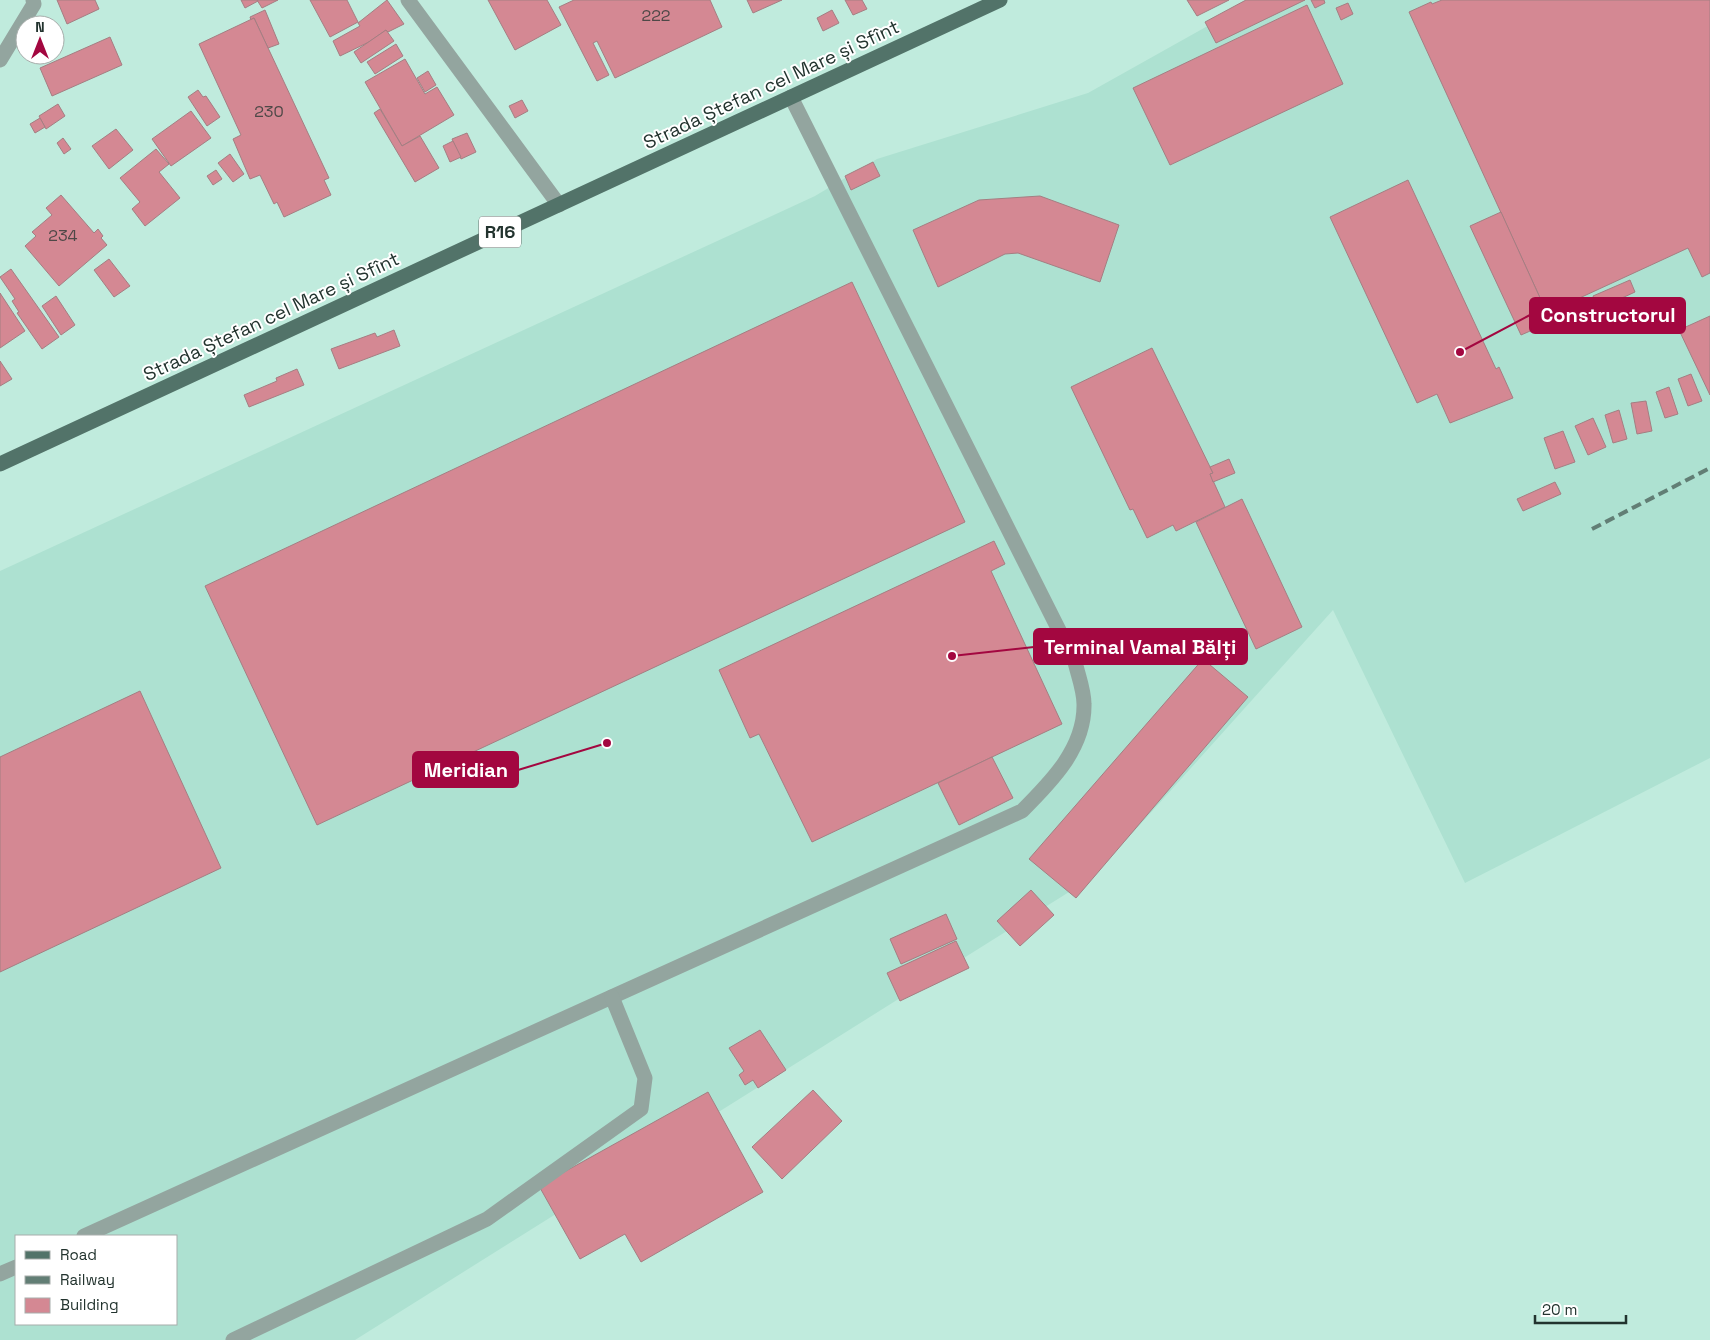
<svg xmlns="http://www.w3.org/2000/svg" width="1710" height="1340" viewBox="0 0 1710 1340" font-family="'Space Grotesk',sans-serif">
<rect width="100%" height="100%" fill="#c0ebdd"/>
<path fill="#ade1d1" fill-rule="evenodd" d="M1254,0H1710V758L1465,883L1333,610L1093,877L355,1340H0V571L815,196L877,159L1088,93ZM16,1236H176V1324H16Z"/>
<g fill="#d48893" stroke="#a47e82">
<path d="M57,0H95L99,9L67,24Z"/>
<path d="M241,0H257L258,1L245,8Z"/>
<path d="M257,0H278L262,8Z"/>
<path d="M310,0H347L358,22L330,37Z"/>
<path d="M387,0L404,24L388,32L386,30L369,42L340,56L333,41L360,26L358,23Z"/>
<path d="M488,0H547L561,25L515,50Z"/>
<path d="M574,0H710L722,27L615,78L597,41L593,43L609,75L597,81L559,7Z"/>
<path d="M747,0H782L753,13Z"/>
<path d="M845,0H862L867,9L853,15Z"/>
<path d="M1187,0H1229L1197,16Z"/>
<path d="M1246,0H1305L1216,43L1205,22Z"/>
<path d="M1311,0H1324L1325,3L1315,8Z"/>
<path d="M1442,0H1710V273L1702,277L1688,248L1547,313L1409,12L1431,2L1432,4Z"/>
<path d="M1348,3L1353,14L1341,20L1336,8Z"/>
<path d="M1307,5L1343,84L1170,165L1133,88Z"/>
<path d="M265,10L279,44L268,48L254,18L251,20L250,17Z"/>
<path d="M832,10L839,23L823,31L817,18Z"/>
<path d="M254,18L329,178L324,180L331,195L284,217L277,202L274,204L260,175L250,179L233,139L241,135L199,44Z"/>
<path d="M386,30L394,41L361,63L354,52Z"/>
<path d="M110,37L122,65L52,96L40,68Z"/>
<path d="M396,44L403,56L375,74L367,62Z"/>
<path d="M405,59L425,94L437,87L454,115L402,146L365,82Z"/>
<path d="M428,71L436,85L425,92L417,78Z"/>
<path d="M198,90L203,97L206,96L220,117L207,126L188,97Z"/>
<path d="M522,100L528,111L515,118L509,106Z"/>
<path d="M58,104L65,116L46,129L39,116Z"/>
<path d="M380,109L402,146L420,136L439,168L415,182L374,113Z"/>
<path d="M191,111L211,138L171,166L152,139Z"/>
<path d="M40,118L45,127L35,133L30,124Z"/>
<path d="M116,129L133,150L109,169L92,146Z"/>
<path d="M467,133L476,152L461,159L452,139Z"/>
<path d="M63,138L71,149L64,154L57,143Z"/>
<path d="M453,141L461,157L450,162L443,146Z"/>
<path d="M156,149L169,164L159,172L180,198L145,226L132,209L140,202L120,178Z"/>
<path d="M230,154L244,174L233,182L218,163Z"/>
<path d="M873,162L880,176L851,190L845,176Z"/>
<path d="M216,170L222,179L213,185L207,176Z"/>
<path d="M1408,180L1496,369L1499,367L1513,398L1450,423L1437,394L1417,403L1330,217Z"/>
<path d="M61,195L94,233L98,229L103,236L101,238L107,245L59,286L25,246L36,236L32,232L52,215L46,208Z"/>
<path d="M1040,196L1119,225L1100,282L1018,253L1005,254L938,287L913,230L979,200Z"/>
<path d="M1501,212L1551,322L1521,335L1470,226Z"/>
<path d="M109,259L130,286L114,297L94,270Z"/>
<path d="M11,269L59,337L42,349L17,313L19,312L12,301L15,299L0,277Z"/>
<path d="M1630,280L1635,292L1598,309L1593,296Z"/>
<path d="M852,282L965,522L317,825L205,586Z"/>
<path d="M0,293L25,331L0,348Z"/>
<path d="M56,296L75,325L61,335L42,306Z"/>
<path d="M1710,316V395L1679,330Z"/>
<path d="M394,330L400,346L339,369L331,349L375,333L377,337Z"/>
<path d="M1152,348L1213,473L1210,474L1225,507L1176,531L1173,525L1147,538L1133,509L1130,510L1071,387Z"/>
<path d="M0,361L12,379L0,386Z"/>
<path d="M297,369L304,385L249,407L244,395L277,381L276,378Z"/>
<path d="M1691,374L1702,401L1688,406L1678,379Z"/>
<path d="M1669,387L1678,414L1665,418L1656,392Z"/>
<path d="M1646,401L1652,431L1637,434L1631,403Z"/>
<path d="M1619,410L1627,439L1613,443L1605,415Z"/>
<path d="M1593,418L1606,447L1588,455L1575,426Z"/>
<path d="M1563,431L1575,462L1555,469L1544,438Z"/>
<path d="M1229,459L1235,473L1213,482L1210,474L1213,473L1210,467Z"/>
<path d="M1555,482L1561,494L1523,511L1517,499Z"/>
<path d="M1242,499L1302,627L1256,649L1196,522Z"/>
<path d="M994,541L1005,564L991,571L1062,724L812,842L759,734L750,738L719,670Z"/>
<path d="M1203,659L1248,697L1076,898L1029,859Z"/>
<path d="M140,691L221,868L0,972V757Z"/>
<path d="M992,757L1013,798L959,825L938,783Z"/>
<path d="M1031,890L1054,915L1020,946L997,921Z"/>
<path d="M946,914L957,939L901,964L890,939Z"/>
<path d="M956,941L969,968L900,1001L887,973Z"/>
<path d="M760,1030L786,1070L758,1088L753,1080L745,1085L739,1075L744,1071L729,1048Z"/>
<path d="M813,1090L842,1121L782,1179L752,1147Z"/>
<path d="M708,1092L763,1192L641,1262L625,1234L580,1259L539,1186Z"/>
</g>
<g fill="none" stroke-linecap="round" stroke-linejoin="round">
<g stroke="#93a59f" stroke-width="15">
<path d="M408,0L559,205"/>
<path d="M0,60L34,4L33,0"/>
<path d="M84,1236L1022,811C1051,782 1085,748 1084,704C1084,690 1078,675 1075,662L791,97"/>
<path d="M0,1274L16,1267"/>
<path d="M233,1340L487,1219L641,1109L645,1078L612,997"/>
</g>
<path stroke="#527369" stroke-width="15" d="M0,464L1000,0"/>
<path stroke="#627e75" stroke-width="4" stroke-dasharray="10 5" stroke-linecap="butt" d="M1592,529L1710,468"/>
</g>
<g text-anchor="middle" stroke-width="4" stroke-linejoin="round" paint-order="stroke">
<g font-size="16" fill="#4e4847">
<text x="656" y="21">222</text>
<text x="269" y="117">230</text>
<text x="63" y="241">234</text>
</g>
<rect fill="#fff" stroke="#64706d" stroke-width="1" x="479" y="216.5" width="42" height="31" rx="4"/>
<g font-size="18" font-weight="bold" fill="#22332e">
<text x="500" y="238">R16</text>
</g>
<g font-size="19" fill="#22332e" stroke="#fff">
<text transform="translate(771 84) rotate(-25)" y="7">Strada Ștefan cel Mare și Sfînt</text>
<text transform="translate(271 316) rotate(-25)" y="7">Strada Ștefan cel Mare și Sfînt</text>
</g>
</g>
<path fill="none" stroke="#a30740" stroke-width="2" d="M1460 352L1530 315M952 656L1034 647M607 743L518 770"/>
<g fill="#a30740" stroke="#fff" stroke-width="2">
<circle cx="1460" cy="352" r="5"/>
<circle cx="952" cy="656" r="5"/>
<circle cx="607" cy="743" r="5"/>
</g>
<g fill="#a30740" stroke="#a30740" stroke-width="2">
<rect x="1530" y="298" width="155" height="35" rx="5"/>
<rect x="1034" y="629" width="213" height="35" rx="5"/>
<rect x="413" y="752" width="105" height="35" rx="5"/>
</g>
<g font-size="20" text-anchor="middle" font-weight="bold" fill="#fff">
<text x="1608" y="322">Constructorul</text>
<text x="1140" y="654">Terminal Vamal Bălți</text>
<text x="466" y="777">Meridian</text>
</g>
<rect x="15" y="1235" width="162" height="90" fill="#ffffff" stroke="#a7adab"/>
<rect x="25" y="1251" width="25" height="8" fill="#527369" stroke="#a7adab"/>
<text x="60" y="1260" font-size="15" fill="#22332e">Road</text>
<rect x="25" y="1276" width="25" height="8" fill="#627e75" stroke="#a7adab"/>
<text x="60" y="1285" font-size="15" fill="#22332e">Railway</text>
<rect x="25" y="1298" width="25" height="15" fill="#d48893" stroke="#a7adab"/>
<text x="60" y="1310" font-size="15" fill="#22332e">Building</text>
<g transform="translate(40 40)"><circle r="24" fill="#ffffff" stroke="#a7adab"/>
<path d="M0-4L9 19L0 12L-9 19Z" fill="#a30740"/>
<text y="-8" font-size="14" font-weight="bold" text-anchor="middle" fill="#22332e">N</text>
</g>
<path d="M1535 1315v8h91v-8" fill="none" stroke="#22332e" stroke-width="2.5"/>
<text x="1542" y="1315" font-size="15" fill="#22332e" stroke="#ffffff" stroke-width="4" paint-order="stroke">20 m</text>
</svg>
